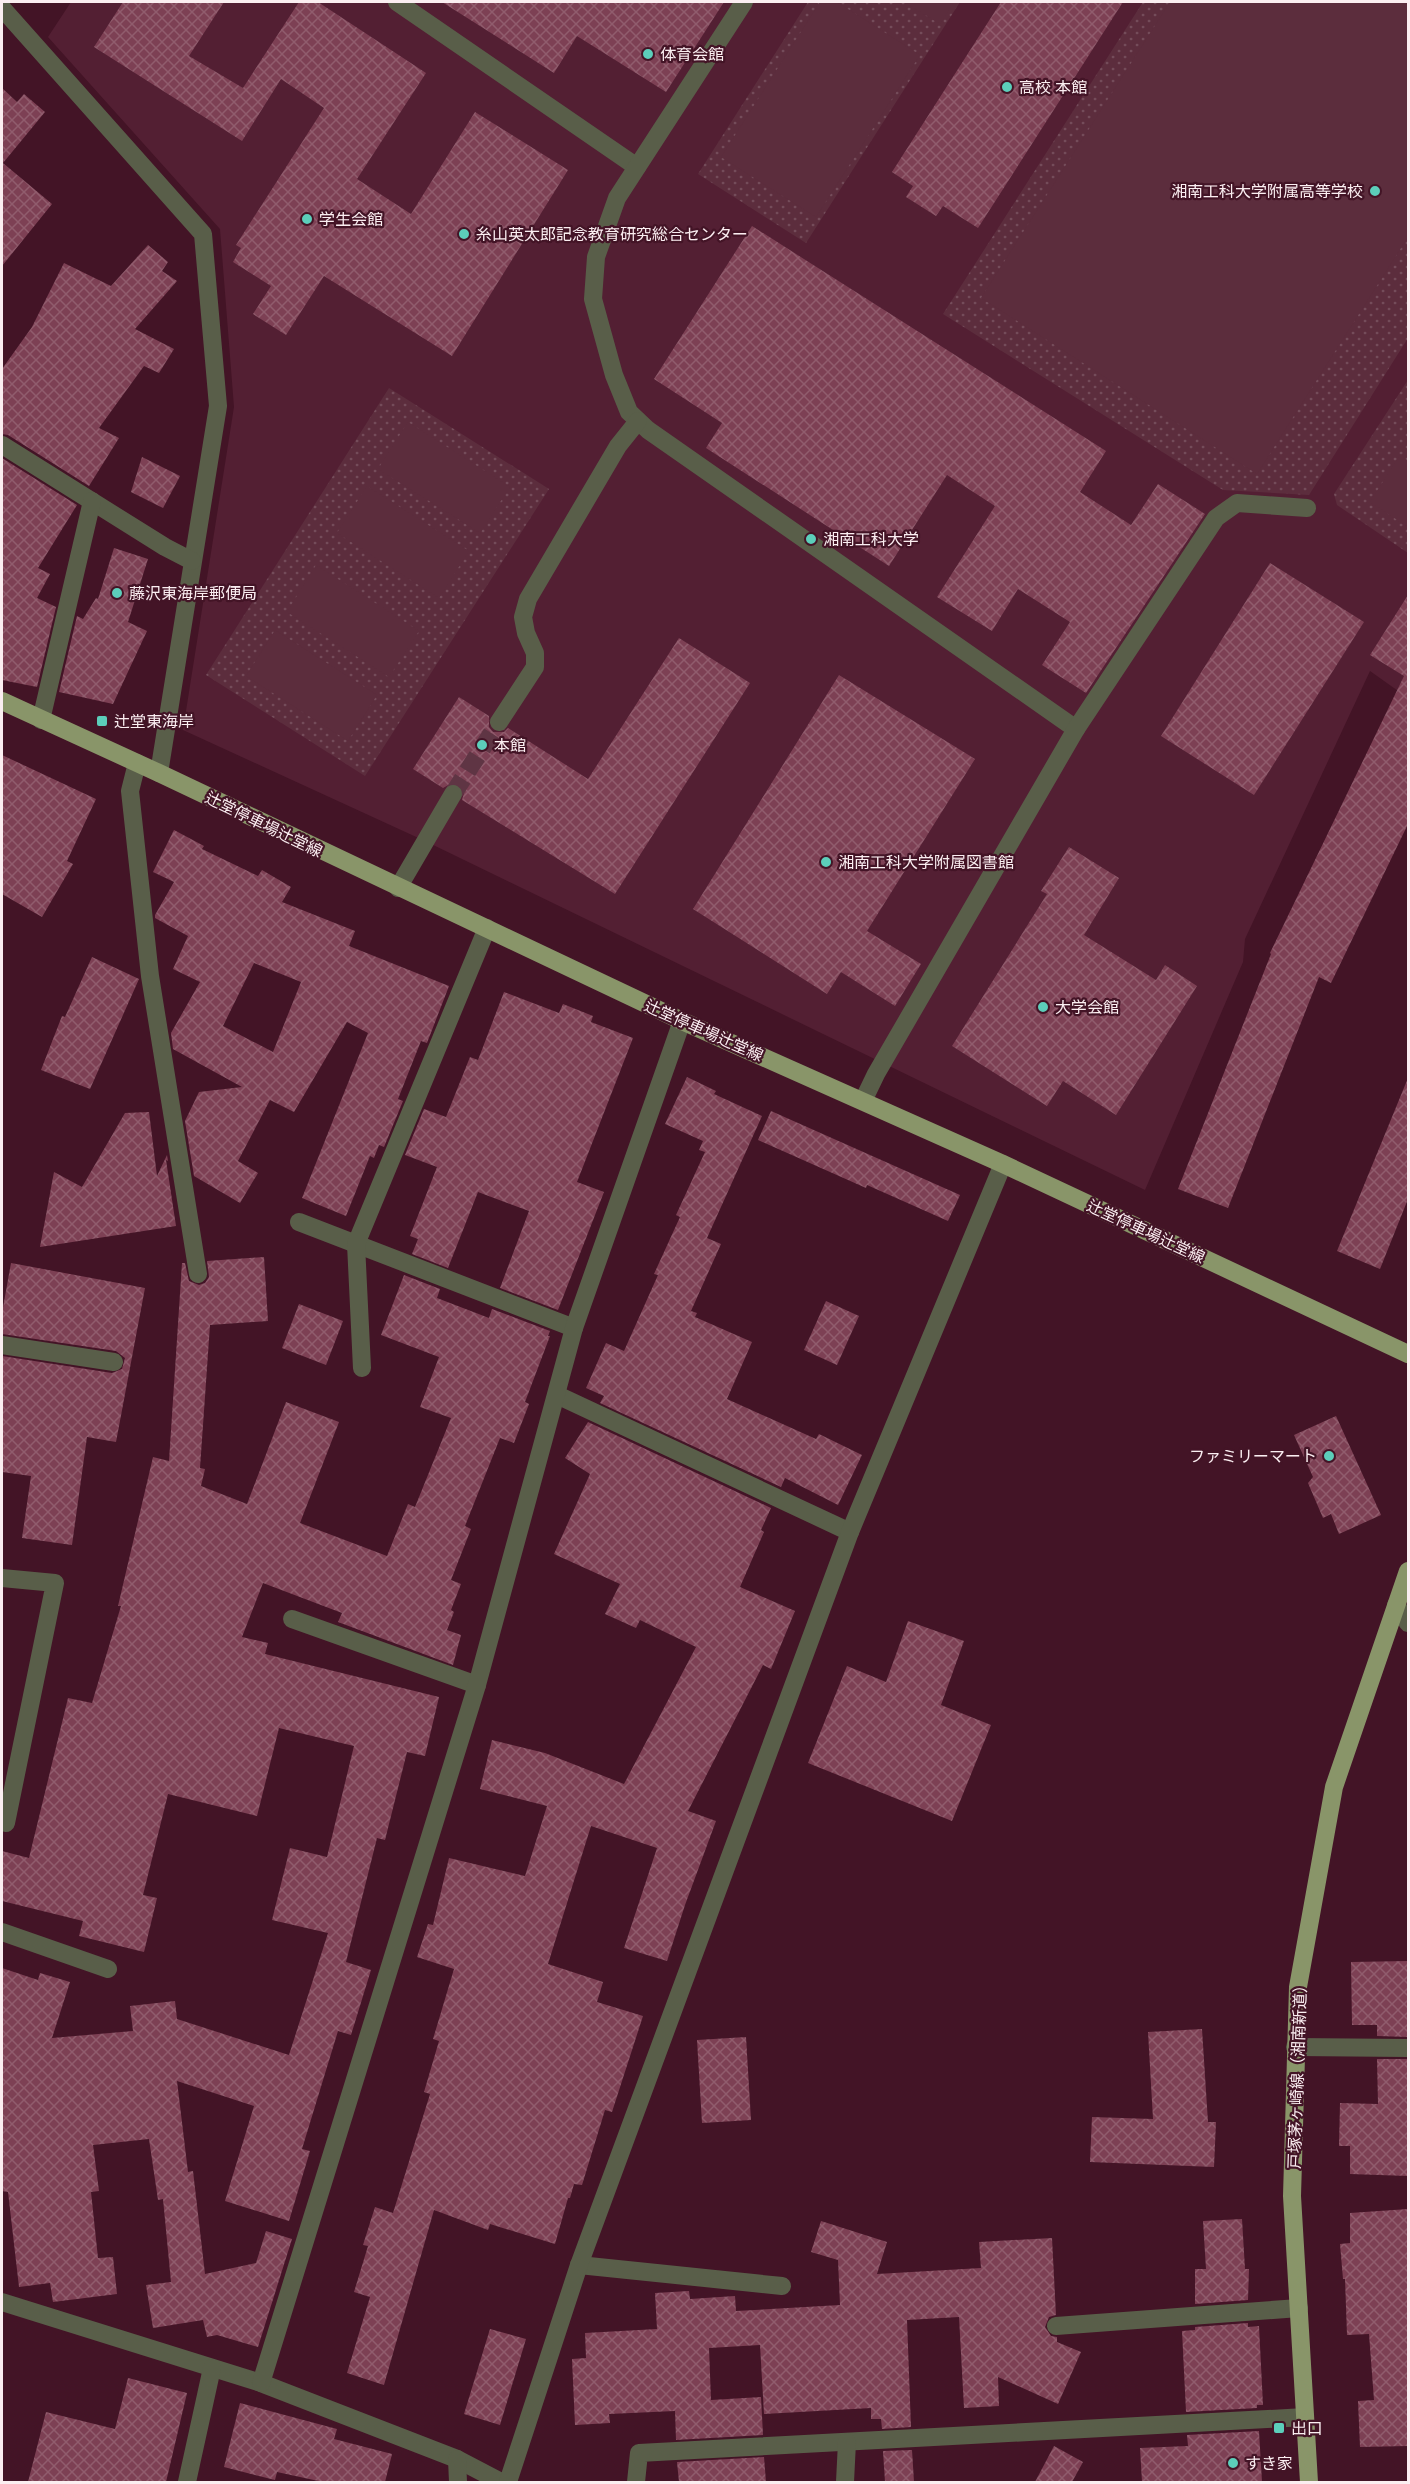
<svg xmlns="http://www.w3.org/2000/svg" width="1410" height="2484" viewBox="0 0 1410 2484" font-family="'Noto Serif','Noto Sans JP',serif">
<defs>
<pattern id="park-dots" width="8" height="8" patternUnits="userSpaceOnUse" patternTransform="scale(1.5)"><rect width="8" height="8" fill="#5c2d3d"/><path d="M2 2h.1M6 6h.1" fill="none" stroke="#744c5a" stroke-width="1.8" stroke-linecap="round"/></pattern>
<pattern id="building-cross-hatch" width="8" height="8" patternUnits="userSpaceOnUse" patternTransform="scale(1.5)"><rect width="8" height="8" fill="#7d4054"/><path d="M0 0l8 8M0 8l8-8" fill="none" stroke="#905c6d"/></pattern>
</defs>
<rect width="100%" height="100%" fill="#431426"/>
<path fill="#531f33" d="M71,2H1408V698L1370,671L1245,939L1243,962L1145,1190L425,841L183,730L234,407L220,229L48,37Z"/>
<g fill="url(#park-dots)">
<path d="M808,2H960L806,243L698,174Z"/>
<path d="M1143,2H1408V338L1309,495L1223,490L943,314Z"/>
<path d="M1408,380V553L1337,505L1334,494Z"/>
<path d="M389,388L549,489L365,776L206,675Z"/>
</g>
<g fill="#5c2d3d">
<path d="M820,2H837L920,55L816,217L721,157Z"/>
<path d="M904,2H954L940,24Z"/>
<path d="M1170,2H1408V237L1257,474L981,298Z"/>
<path d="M408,422L510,487L480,533L378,469Z"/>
<path d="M1400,455L1408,461V527L1370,502Z"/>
<path d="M367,486L469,551L439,598L337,533Z"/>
<path d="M316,565L419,631L389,677L287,612Z"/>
<path d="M275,630L377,695L348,741L246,676Z"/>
</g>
<g fill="url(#building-cross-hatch)" fill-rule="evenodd">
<path d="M123,2H224L189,56L243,88L299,2H318L426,73L357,179L411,214L475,112L568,170L452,356L324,276L286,335L253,314L271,286L233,262L241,248L236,245L324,108L281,79L242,141L94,47Z"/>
<path d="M442,2H724L666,92L577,36L554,73Z"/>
<path d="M1001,2H1123L978,228L943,206L936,216L906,197L913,186L892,172Z"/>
<path d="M2,88L17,102L24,94L45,112L3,163L52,204L2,266Z"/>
<path d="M752,226L1106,451L1080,492L1131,525L1158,484L1205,514L1086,693L1042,665L1070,622L1018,589L992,631L937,597L995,506L947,475L889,566L706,448L722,423L654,379Z"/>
<path d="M148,245L168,262L162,271L177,281L135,329L174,349L159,373L144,366L99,428L119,438L89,486L8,435L2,434V369L32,327L64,263L111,286Z"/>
<path d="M142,457L180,476L163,508L131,492Z"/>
<path d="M2,458L77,505L38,568L50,574L37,598L56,607L37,687L2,680Z"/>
<path d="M114,548L148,559L128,622L147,631L113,704L59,692L77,616L83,619L96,598L98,599Z"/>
<path d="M1270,563L1364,622L1254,795L1161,736Z"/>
<path d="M1408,595V824L1331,983L1319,977L1228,1208L1178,1189L1271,954L1270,953L1404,676L1370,655Z"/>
<path d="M679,638L750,683L615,894L462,800L464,793L459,785L452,783L443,788L413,769L459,697L489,716V727L493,732H504L508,728L588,779Z"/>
<path d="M839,675L975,759L867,931L921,964L895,1006L841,972L827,994L693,909Z"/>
<path d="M2,755L96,799L67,861L73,864L42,917L2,894Z"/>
<path d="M174,830L204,846L202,849L258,876L262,870L291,887L282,902L355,931L349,946L449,986L427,1043L421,1041L398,1099L403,1101L384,1147L379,1145L374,1158L370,1156L346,1216L302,1198L368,1033L347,1022L294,1112L270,1100L238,1161L258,1173L240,1203L194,1176L185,1121L199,1092L242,1087L173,1049L171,1033L200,982L173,969L188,936L155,918V915L174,882L153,872ZM254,963L301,982L273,1052L223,1026Z"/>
<path d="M1069,847L1119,878L1084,935L1156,980L1165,965L1197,986L1116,1115L1063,1081L1047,1106L952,1046L1047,894L1041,891Z"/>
<path d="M92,957L139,979L90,1089L41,1070L62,1016L65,1017Z"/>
<path d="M504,992L559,1013L563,1004L593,1016L591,1022L633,1038L577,1182L604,1192L558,1310L500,1288L529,1211L478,1192L448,1268L412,1254L418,1239L410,1236L437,1167L405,1155L424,1109L446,1117L470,1057L478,1060Z"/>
<path d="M687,1077L716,1091L714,1094L762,1116L707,1238L721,1244L691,1311L697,1313L695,1317L752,1342L727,1399L816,1439L819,1434L862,1455L838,1505L785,1478L781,1487L600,1403L604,1396L586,1388L606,1343L624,1351L658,1275L654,1274L680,1217L676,1215L705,1152L699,1150L703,1141L665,1124Z"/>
<path d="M1408,1078V1199L1380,1269L1337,1251Z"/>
<path d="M771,1111L960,1195L948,1221L867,1185L866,1188L758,1140Z"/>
<path d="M149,1112L157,1176L167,1155L168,1161L166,1160L176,1226L40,1247L54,1172L82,1187L125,1113Z"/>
<path d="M264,1257L268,1321L210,1325L200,1468L205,1469L201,1486L247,1504L286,1402L339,1422L300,1523L387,1556L408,1504L415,1507L451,1418L420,1407L439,1357L381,1335L404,1275L440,1289L437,1298L489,1318L492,1309L550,1331L548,1336H550L525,1402L529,1404L514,1443L500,1438L465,1526L471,1529L451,1580L461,1584L451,1610L454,1612L447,1630L461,1635L453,1665L338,1622L342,1613L263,1583L242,1637L268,1643L265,1654L439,1697L425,1756L407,1752L385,1840L377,1838L346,1962L371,1970L351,2035L338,2031L302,2149L310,2151L289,2221L225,2201L254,2106L177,2081L188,2172L193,2171L205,2274L256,2263L266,2231L292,2239L258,2347L217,2335L207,2337L203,2320L153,2328L146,2285L171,2282L163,2199L158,2200L149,2139L93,2145L99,2191L91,2192L98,2258L113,2257L117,2294L53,2302L50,2283L19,2287L8,2192L2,2191V1968L38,1980L40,1973L70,1982L52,2038L133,2031L130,2006L175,2001L177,2019L289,2055L328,1933L272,1920L290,1848L327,1857L354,1746L279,1728L257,1816L168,1794L143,1895L157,1898L144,1952L79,1936L83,1921L2,1901V1851L29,1858L68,1698L92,1703L121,1606H118L153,1457L169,1461L182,1263H185L189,1281L199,1285L205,1283L209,1277L207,1261Z"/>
<path d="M11,1263L145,1288L116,1442L87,1437L72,1545L22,1538L31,1476L2,1472V1356L112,1373L122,1369L125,1358L116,1351L2,1334V1313Z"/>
<path d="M826,1301L859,1316L837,1365L804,1350Z"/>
<path d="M299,1304L343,1321L326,1365L282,1348Z"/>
<path d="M1336,1416L1381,1515L1339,1534L1331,1514L1323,1518L1308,1483L1313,1477L1294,1435Z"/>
<path d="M588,1422L771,1508L761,1530L764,1532L740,1587L795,1611L771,1669L763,1665L688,1811L716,1821L685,1905L667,1961L624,1948L657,1848L591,1826L548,1964L603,1982L597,2002L643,2016L612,2112L605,2110L582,2185L574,2184L570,2198H568L555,2244L490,2224L488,2230L434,2210L384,2385L347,2373L370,2297L354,2292L368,2246L363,2245L375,2207L393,2213L430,2094L424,2092L439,2041L433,2039L454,1969L417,1957L428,1924L433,1925L449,1858L525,1876L547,1806L480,1789L492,1740L545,1753L624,1784L696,1647L640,1620L636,1628L605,1614L620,1584L554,1554L590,1474L565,1458Z"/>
<path d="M908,1621L964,1641L941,1705L991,1725L952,1821L808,1763L847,1666L886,1682Z"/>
<path d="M1408,1961V2037L1377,2036V2025H1352L1351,1962Z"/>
<path d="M1202,2029L1208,2122H1216L1214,2167L1090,2162L1092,2117L1153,2119L1148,2032Z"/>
<path d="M746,2037L751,2120L702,2123L697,2040Z"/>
<path d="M1377,2059H1408V2176L1350,2174V2146H1339L1340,2103L1378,2104Z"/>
<path d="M1408,2209V2446L1360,2447L1358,2401L1374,2400L1369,2334L1347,2335L1345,2279H1343L1340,2244L1350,2243V2213Z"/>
<path d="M1242,2219L1245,2269H1249L1248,2300L1195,2304V2269H1206L1203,2221Z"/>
<path d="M821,2221L887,2242L877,2274L981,2268L979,2242L1052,2238L1056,2315L1049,2317L1045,2327L1051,2336L1057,2337V2342L1081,2352L1058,2404L998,2377L999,2406L964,2408L959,2317L907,2320L911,2427L882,2429L881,2419H871V2408L764,2414L760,2345L709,2348L711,2400L761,2397L763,2435L676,2440L675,2411L609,2414L610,2423L575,2425L572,2359L586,2358L585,2333L657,2329L655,2293L689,2291L690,2299L735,2296L736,2311L840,2305L838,2260L811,2252Z"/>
<path d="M1248,2323V2327L1259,2326L1263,2405H1257V2408L1186,2412L1182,2331L1195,2330V2327Z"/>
<path d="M490,2329L526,2339L500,2425L464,2414Z"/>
<path d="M128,2378L187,2393L166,2482H28L46,2412L115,2429Z"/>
<path d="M240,2403L337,2429L334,2439L392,2454L385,2482H323L277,2472L275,2480L224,2467Z"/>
<path d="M1259,2431L1262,2482H1142L1140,2448L1188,2446L1187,2435Z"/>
<path d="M1054,2446L1083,2462L1072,2482H1035Z"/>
<path d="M912,2450L914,2482H885L883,2451Z"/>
<path d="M764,2457L766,2482H679L677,2462Z"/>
</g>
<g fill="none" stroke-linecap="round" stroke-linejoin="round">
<path stroke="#5f3544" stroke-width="18" stroke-dasharray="18 9" stroke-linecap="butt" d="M453,794L499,722"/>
<g stroke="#595e49" stroke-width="18">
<path d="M397,2L637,167"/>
<path d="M744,2L617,198L596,257L593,299L614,375L629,412L648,430L1076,729"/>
<path d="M2,8L203,234L218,406L159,773"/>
<path d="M2,445L165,547L192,561"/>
<path d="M41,720L92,501"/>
<path d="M499,722L535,667V653L526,633L523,617L528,599L618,446L638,421"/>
<path d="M137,763L130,791L150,976L198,1274"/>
<path d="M398,888L453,794"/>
<path d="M863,1101L876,1074L1076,729L1216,518L1237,503L1307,508"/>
<path d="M299,1222L574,1328"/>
<path d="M2,1345L114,1362"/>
<path d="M362,1368L356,1244L487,928"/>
<path d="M557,1395L850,1532"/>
<path d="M2,1578L55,1583L6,1823L2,1821"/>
<path d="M1396,1605L1408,1623"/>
<path d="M292,1619L477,1685"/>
<path d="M2,1932L108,1969"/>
<path d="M1295,2047L1408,2048"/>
<path d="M579,2265L782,2286"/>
<path d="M2,2302L261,2383L457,2459L501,2482"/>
<path d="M1056,2326L1299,2308"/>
<path d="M261,2383L477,1685L574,1328L682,1021"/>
<path d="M457,2459L458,2482"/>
<path d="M187,2482L212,2368"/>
<path d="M508,2482L579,2265L850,1532L1003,1164"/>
<path d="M636,2482L639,2453L1305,2417"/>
<path d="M845,2482L847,2442"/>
</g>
<g stroke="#899569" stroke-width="18">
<path d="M2,701L159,773L682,1021L1003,1164L1408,1354"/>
<path d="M1309,2482L1292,2196L1298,1987L1334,1787L1408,1571"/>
</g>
</g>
<g fill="#5cceba" stroke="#431426" stroke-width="2">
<circle cx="648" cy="54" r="6"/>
<circle cx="1007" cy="87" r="6"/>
<circle cx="1375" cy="191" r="6"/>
<circle cx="307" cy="219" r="6"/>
<circle cx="464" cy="234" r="6"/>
<circle cx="811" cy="539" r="6"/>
<circle cx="117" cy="593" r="6"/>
<rect x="96" y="715" width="12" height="12" rx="3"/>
<circle cx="482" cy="745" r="6"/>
<circle cx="826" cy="862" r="6"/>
<circle cx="1043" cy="1007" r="6"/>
<circle cx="1329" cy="1456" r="6"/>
<rect x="1273" y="2422" width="12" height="12" rx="3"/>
<circle cx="1233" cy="2463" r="6"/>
</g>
<g text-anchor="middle" stroke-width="4.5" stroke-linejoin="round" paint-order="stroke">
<g font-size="16" fill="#fbeef1" stroke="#431426" text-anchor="start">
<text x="660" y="60">体育会館</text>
<text x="1019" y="93">高校 本館</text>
<text x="1363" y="197" text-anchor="end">湘南工科大学附属高等学校</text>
<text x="319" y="225">学生会館</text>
<text x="476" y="240">糸山英太郎記念教育研究総合センター</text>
<text x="823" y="545">湘南工科大学</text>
<text x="129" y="599">藤沢東海岸郵便局</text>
<text x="114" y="727">辻堂東海岸</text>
<text x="494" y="751">本館</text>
<text x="838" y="868">湘南⼯科⼤学附属図書館</text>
<text x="1055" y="1013">大学会館</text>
<text x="1317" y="1462" text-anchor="end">ファミリーマート</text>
<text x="1291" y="2434">出口</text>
<text x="1245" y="2469">すき家</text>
</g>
<g font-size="16" fill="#fbeef1" stroke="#431426">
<text transform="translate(264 824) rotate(26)" y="6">辻堂停車場辻堂線</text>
<text transform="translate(704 1030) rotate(24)" y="6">辻堂停車場辻堂線</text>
<text transform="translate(1146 1231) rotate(25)" y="6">辻堂停車場辻堂線</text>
<text transform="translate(1297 2073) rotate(-88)" y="6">戸塚茅ヶ崎線（湘南新道）</text>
</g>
</g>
<rect width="1410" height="2484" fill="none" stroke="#fbeef1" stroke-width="6"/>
</svg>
